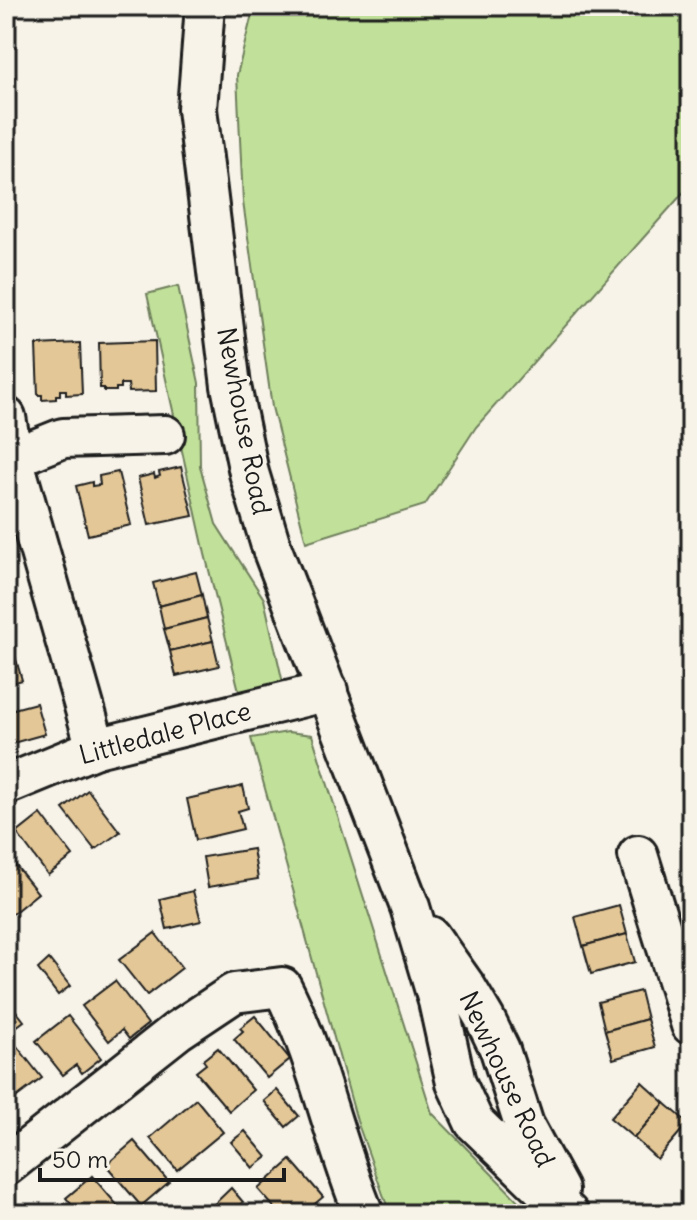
<svg xmlns="http://www.w3.org/2000/svg" width="697" height="1220" viewBox="0 0 697 1220" font-family="Delius,sans-serif">
<rect width="100%" height="100%" fill="#f7f3e8"/>
<filter id="ink" filterUnits="userSpaceOnUse"><feTurbulence type="fractalNoise" baseFrequency=".0125" numOctaves="2"/><feDisplacementMap in="SourceGraphic" scale="16" xChannelSelector="R" yChannelSelector="G"/><feConvolveMatrix kernelMatrix="1 2 1 2 8 2 1 2 1" color-interpolation-filters="sRGB"/></filter>
<g filter="url(#ink)">
<g fill="#c1e19a" stroke="#6e7e5b" stroke-width="2">
<path d="M254,6H691V184L476,427L425,505L306,542L272,407L243,202L237,75Z"/>
<path d="M178,286L199,383L200,466L216,524L264,599L285,692L242,703L205,554L147,294Z"/>
<path d="M288,732L312,735L432,1113L531,1214H390L357,1121L251,738Z"/>
</g>
<g fill="#e3c797" stroke="#1c1c1c" stroke-width="2">
<path d="M155,341L156,391L129,392L128,384H121V388H116V391H104V388H100L99,343Z"/>
<path d="M80,343L82,394L66,395V390H60V395H56V399L42,400V395H38L36,345Z"/>
<path d="M181,467L193,516L149,525L138,478L154,474L155,478L160,476L159,472Z"/>
<path d="M118,472L131,525L88,535L76,486L92,482V486L100,485L99,476Z"/>
<path d="M196,572L202,595L159,606L153,583Z"/>
<path d="M202,595L207,618L164,629L159,606Z"/>
<path d="M207,618L213,641L170,651L164,629Z"/>
<path d="M213,641L219,666L176,676L170,651Z"/>
<path d="M13,649L22,680L6,685V651Z"/>
<path d="M36,703L45,734L6,745V711Z"/>
<path d="M243,786L248,808L238,811L243,829L196,840L187,799Z"/>
<path d="M88,790L120,832L95,850L63,809Z"/>
<path d="M41,814L73,856L48,875L17,833Z"/>
<path d="M253,849L258,879L208,887L203,857Z"/>
<path d="M12,861L38,893L6,919V866Z"/>
<path d="M193,891L201,921L167,929L160,899Z"/>
<path d="M619,905L627,934L583,946L575,917Z"/>
<path d="M155,933L182,968L147,995L119,960Z"/>
<path d="M627,934L635,962L591,974L583,946Z"/>
<path d="M49,959L70,986L58,995L38,969Z"/>
<path d="M115,981L148,1024L129,1039L122,1030L109,1041L82,1006Z"/>
<path d="M640,991L647,1019L605,1031L598,1002Z"/>
<path d="M6,998L24,1021L12,1030L6,1023Z"/>
<path d="M68,1016L101,1058L82,1073L76,1065L63,1075L36,1041Z"/>
<path d="M255,1016L290,1059L267,1078L234,1039L243,1031L240,1028Z"/>
<path d="M647,1019L655,1047L613,1059L605,1031Z"/>
<path d="M16,1045L42,1078L10,1102L6,1097V1053Z"/>
<path d="M218,1048L253,1090L229,1111L196,1072L206,1064L203,1060Z"/>
<path d="M642,1082L665,1103L634,1138L610,1118Z"/>
<path d="M277,1090L299,1116L286,1127L264,1101Z"/>
<path d="M196,1099L223,1132L177,1170L150,1138Z"/>
<path d="M665,1103L688,1123L657,1159L634,1138Z"/>
<path d="M245,1131L267,1157L253,1168L231,1142Z"/>
<path d="M134,1141L169,1182L141,1206L106,1165Z"/>
<path d="M291,1160L323,1197L303,1214H280L258,1189Z"/>
<path d="M92,1176L124,1213L123,1214H79L66,1198Z"/>
<path d="M231,1188L243,1202L230,1214H204Z"/>
</g>
<g fill="none" stroke-linecap="round" stroke-linejoin="round">
<g stroke="#1c1c1c" stroke-width="44">
<g id="minor">
<path d="M205,6L197,109L231,386L249,473L272,549L410,907L438,1001L456,1083L474,1122L569,1214"/>
<path d="M6,417L13,458L63,438L165,435"/>
<path d="M6,462L13,458L96,748"/>
<path d="M6,785L96,748L328,691"/>
<path d="M638,855L691,1025"/>
<path d="M430,936L466,987L485,1019L500,1050L524,1125L559,1190"/>
<path d="M6,1166L177,1031L234,993L282,987C319,1059 333,1140 364,1214"/>
</g>
</g>
<use href="#minor" stroke="#f7f3e8" stroke-width="38"/>
</g>
</g>
<g text-anchor="middle" stroke-width="7" stroke-linejoin="round" paint-order="stroke">
<g font-size="26" fill="#1c1c1c" stroke="#f7f3e8">
<text transform="translate(244 421) rotate(79)" y="9">Newhouse Road</text>
<text transform="translate(165 733) rotate(-15)" y="9">Littledale Place</text>
<text transform="translate(507 1079) rotate(65)" y="9">Newhouse Road</text>
</g>
</g>
<rect width="697" height="1220" fill="none" stroke="#f7f3e8" stroke-width="32"/>
<rect x="16" y="16" width="665" height="1188" fill="none" stroke="#1c1c1c" stroke-width="3" filter="url(#ink)"/>
<path d="M40 1168v12h244v-12" fill="none" stroke="#1c1c1c" stroke-width="4"/>
<text x="52" y="1168" font-size="24" fill="#1c1c1c" stroke="#f7f3e8" stroke-width="6" paint-order="stroke">50 m</text>
</svg>
